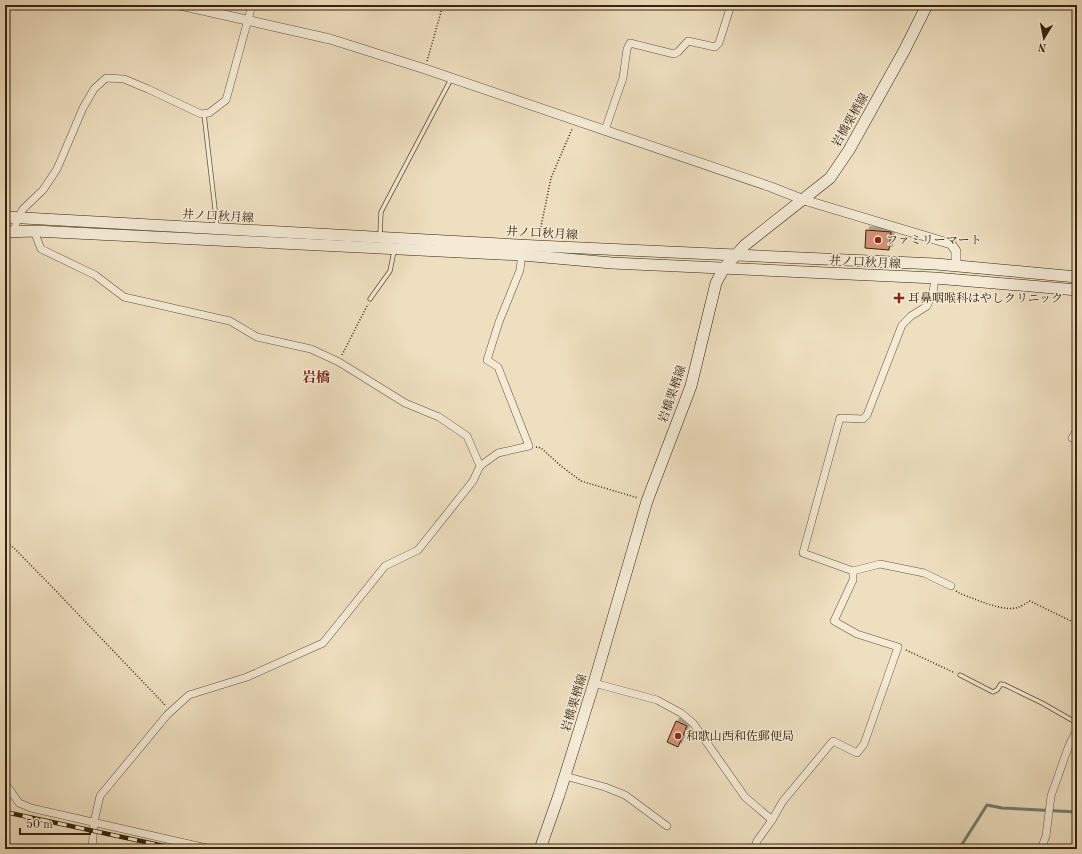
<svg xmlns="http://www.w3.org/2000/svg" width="1082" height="854" viewBox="0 0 1082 854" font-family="'Old Standard TT','Noto Serif JP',serif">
<defs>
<filter id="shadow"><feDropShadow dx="3.5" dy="-3.5" stdDeviation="0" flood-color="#0004"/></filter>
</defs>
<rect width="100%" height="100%" fill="#eedfc0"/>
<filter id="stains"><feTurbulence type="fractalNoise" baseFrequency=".005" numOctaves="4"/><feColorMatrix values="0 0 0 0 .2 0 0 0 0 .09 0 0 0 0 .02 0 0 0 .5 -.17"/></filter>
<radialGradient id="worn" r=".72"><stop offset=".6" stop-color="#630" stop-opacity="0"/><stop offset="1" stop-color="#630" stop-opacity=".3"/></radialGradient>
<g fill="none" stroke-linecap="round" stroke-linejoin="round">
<path stroke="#717f70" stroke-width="3" d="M959,849L987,805L1002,808L1077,812"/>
</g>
<g fill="#d59278" stroke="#36230c" filter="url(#shadow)">
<path d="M866,230L891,232L889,250L865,248Z"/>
<path d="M676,721L687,726L678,747L667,742Z"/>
</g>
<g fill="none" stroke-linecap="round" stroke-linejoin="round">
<g stroke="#645239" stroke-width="5">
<g id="service">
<path d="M204,114L217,226"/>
<path d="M380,235L381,212L451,79"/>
<path d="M370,299L390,271L394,251"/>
<path d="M960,675L993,692L997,690L1001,684L1005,685L1042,703L1077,723"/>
</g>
</g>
<g stroke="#645239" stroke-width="8">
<g id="minor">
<path d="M605,130L623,78L627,49L630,43L674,54L678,52L688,41L715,47L719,43L731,5"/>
<path d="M14,231L18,217L23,209L43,190L57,169L83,108L94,89L106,78L124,79L148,89L201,114L209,113L226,100L252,5"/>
<path d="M34,231L41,249L95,275L124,297L230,321L257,337L311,349L339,362L405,403L439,417L467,436L480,466"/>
<path d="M1077,430L1072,438L1077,440"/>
<path d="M853,571L880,564L924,573L951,586"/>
<path d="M594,683L657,700L681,713L693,723L745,797L772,820"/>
<path d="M565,776L605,787L625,795L667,826"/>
<path d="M5,783L19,803L31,808L211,849"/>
<path d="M92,849L94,822L100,796L167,715L189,695L247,677L323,643L385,566L418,550L473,481L480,466L498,453L529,446L498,367L487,360L499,322L520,270L522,252"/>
<path d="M754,849L757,841L772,820L783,801L833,741L857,753L864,744L898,647L857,634L834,621L853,580V571L803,553L840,418L863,419L867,415L902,325L911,316L927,306L933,292L935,278"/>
<path d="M1041,849L1046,836L1051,796L1068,748L1077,729"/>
</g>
</g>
<g stroke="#645239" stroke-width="10">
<path id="tertiary" d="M180,5L330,39L425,69L771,187L804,200L951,244L956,251V265"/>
</g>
<g stroke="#36230c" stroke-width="12">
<g id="secondary">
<path d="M5,217L537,246L936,264L1077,277"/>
<path d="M5,232L34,231L522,255L612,263L935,278L1077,290"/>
<path d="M540,849L559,795L594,683L647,501L691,386L716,283L724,268L745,245L830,178L849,150L904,51L927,5"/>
</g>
</g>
<g stroke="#36230c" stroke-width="1.5" stroke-dasharray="1 2" stroke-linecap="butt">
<path d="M427,61L443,5"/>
<path d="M539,236L551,178L572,129"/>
<path d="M342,355L368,304"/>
<path d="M536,447L541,448L561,466L581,481L638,498"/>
<path d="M5,541L15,549L57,592L166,706"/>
<path d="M956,591L961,594C976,599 1004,613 1019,607C1022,606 1026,603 1030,601L1077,624"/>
<path d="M906,650L955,673"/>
</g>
<use href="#service" stroke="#f4ead6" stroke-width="3.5"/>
<use href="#minor" stroke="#f4ead6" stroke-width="7"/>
<use href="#tertiary" stroke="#f4ead6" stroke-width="9"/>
<use href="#secondary" stroke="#f4ead6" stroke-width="11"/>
<g stroke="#36230c" stroke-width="4.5">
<path id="rail" d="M5,812L178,849"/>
</g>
<use href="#rail" stroke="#f4ead6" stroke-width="3" stroke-dasharray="9" stroke-linecap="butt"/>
</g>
<g fill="#8f2418" stroke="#f4ead6" stroke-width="1.5">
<circle cx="878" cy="240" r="4"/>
<path d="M897 292h4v4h4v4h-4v4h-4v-4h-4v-4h4z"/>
<circle cx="678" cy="736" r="4"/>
</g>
<g text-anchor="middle" stroke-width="3" stroke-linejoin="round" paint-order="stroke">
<g font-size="12" fill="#36230c" stroke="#f4ead6">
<text transform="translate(850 120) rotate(-60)" y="4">岩橋栗栖線</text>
<text transform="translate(218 216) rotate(3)" y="4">井ノ口秋月線</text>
<text transform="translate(542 233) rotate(3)" y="4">井ノ口秋月線</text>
<text transform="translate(865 262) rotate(3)" y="4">井ノ口秋月線</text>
<text transform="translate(672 394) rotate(-71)" y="4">岩橋栗栖線</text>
<text transform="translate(574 703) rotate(-73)" y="4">岩橋栗栖線</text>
</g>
<g font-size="12" fill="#36230c" stroke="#f4ead6" text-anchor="start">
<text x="886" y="244">ファミリーマート</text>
<text x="908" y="302">耳鼻咽喉科はやしクリニック</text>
<text x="686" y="740">和歌山西和佐郵便局</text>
</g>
<g font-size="14" font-weight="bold" fill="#7a1f14" stroke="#f4ead6">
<text x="316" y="382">岩橋</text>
</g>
</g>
<rect width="1082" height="854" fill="none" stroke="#eedfc0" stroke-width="20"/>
<rect x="6" y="6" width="1070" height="842" fill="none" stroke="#36230c" stroke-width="2"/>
<rect x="10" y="10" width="1062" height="834" fill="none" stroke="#36230c"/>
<g transform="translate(1044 38) rotate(190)" stroke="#f4ead6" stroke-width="3" paint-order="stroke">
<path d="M0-3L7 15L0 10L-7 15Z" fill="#36230c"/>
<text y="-6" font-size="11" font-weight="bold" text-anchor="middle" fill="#36230c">N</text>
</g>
<path d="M20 828v6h70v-6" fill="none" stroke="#36230c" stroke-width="2"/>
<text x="26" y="828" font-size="12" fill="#36230c" stroke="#f4ead6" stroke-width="3" paint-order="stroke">50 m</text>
<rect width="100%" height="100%" filter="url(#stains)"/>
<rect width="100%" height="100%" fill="url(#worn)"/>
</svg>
